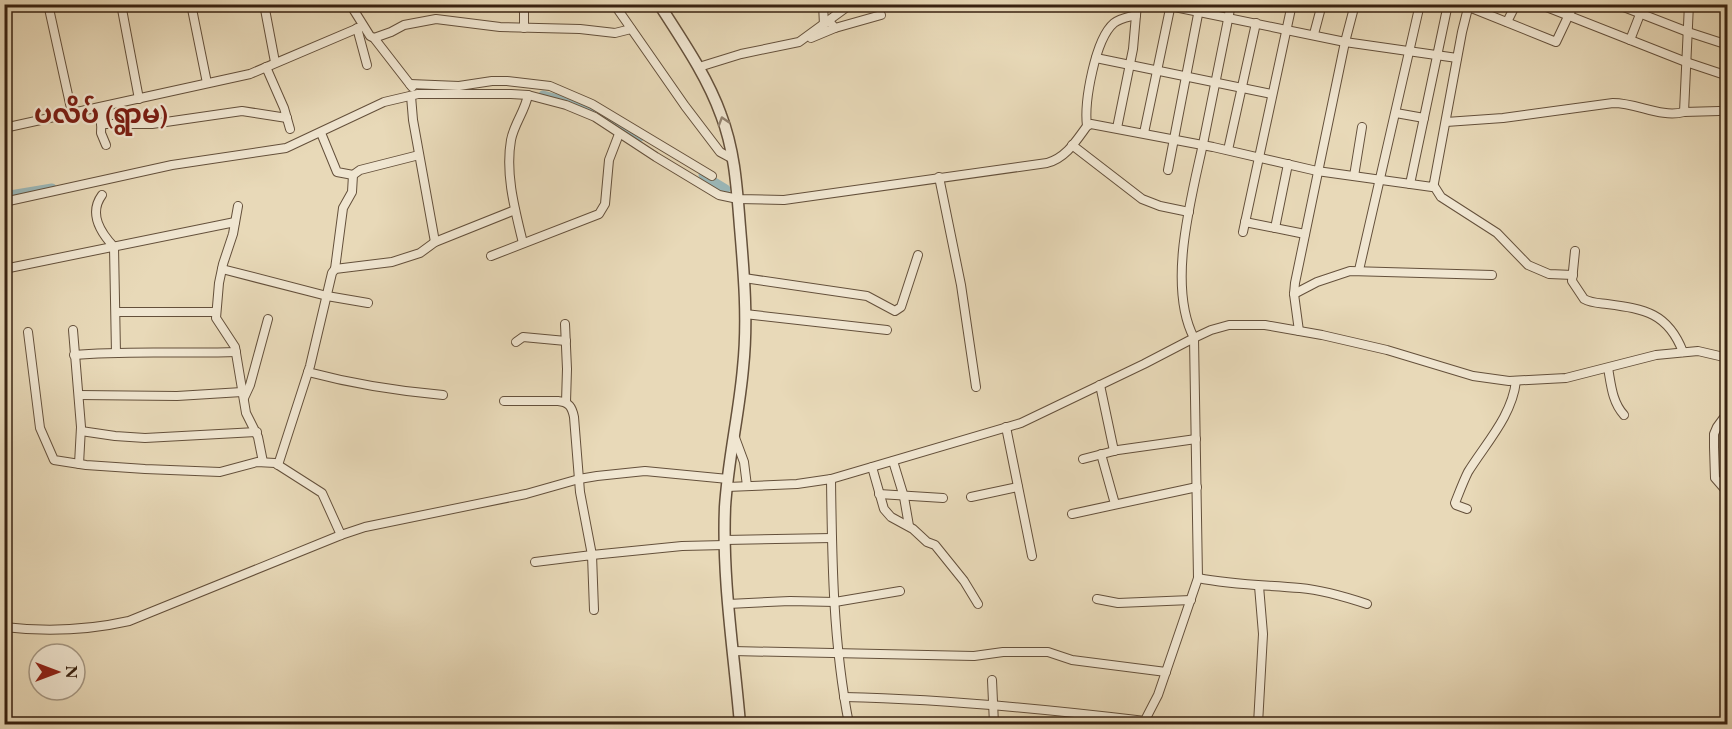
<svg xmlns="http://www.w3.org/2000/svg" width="1732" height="729" viewBox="0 0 1732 729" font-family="'EB Garamond','Noto Sans Myanmar',serif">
<rect width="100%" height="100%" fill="#e8d9b8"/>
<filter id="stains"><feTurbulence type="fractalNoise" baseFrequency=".00333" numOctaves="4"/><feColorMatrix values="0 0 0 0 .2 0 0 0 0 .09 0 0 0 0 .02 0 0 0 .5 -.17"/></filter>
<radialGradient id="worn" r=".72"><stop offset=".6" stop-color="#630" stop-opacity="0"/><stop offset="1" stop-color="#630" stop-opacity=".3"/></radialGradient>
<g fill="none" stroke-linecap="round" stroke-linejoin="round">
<g stroke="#9bb8b9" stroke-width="9">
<path d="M543,95L574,103L640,137"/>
<path d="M703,175L726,189"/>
<path d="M4,196L52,188"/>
</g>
<g stroke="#64503b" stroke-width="10">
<g id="minor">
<path d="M48,4L72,113"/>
<path d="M121,4L139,99"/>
<path d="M191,4L207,83"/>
<path d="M264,4L275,62"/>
<path d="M350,4L370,36L374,38L412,87"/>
<path d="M521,4L524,12V28"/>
<path d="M614,4L685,106L720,152L733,159"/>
<path d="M823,4L824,25"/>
<path d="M1160,4L1345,42L1457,58"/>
<path d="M1539,4L1686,62L1728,76"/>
<path d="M1616,4L1688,32L1728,45"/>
<path d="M1689,4L1684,112L1719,111"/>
<path d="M1469,7L1556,42L1574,4"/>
<path d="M829,21L835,28L881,15"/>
<path d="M1507,22L1516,4"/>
<path d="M357,28L367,65"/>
<path d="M1314,34L1322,4"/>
<path d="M374,38L391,32L404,25L436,19L500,27L580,29L615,33L631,29"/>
<path d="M811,38L835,28"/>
<path d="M1630,40L1644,4"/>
<path d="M1096,58L1272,94"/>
<path d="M266,67L284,108L290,129"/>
<path d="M699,67L741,54L799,42L851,4"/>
<path d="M410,84L459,86L492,81H507L550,86L592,104L712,176"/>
<path d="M411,96L413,120L435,242"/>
<path d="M102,107L101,133L106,145"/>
<path d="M1396,113L1424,118"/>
<path d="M1446,122L1503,118L1613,103C1638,103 1660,118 1684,112"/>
<path d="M101,124H152L242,111L287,118"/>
<path d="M1087,126C1084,102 1095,39 1114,23C1120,18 1129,17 1136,15"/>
<path d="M4,128L250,74L363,26"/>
<path d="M1117,128L1133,49L1137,4"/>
<path d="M321,133L337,172L353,175"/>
<path d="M1144,133L1171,4"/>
<path d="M1072,145L1142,199L1160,206L1189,212"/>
<path d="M1228,150L1256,23"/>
<path d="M1168,170L1200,4"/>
<path d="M1354,176L1362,127"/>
<path d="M939,177L961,285L976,387"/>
<path d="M1410,184L1448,4"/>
<path d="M1434,186L1441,197L1497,233L1528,265L1549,274L1573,275"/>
<path d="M102,195C88,214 101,233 114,247L116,353"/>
<path d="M4,202L172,165L286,148L384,102L418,94H511L528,95L566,105L595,117L656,157L719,195L738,199L784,200L1047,163C1066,158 1076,141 1087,126L1091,124L1213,147L1317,171L1432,187L1434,183L1462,32L1469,4"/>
<path d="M238,206L233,234L223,264L219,283L216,318L235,347L246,413L258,437L263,462"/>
<path d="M1245,222L1305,234"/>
<path d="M1275,228L1288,164"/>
<path d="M1243,232L1292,4"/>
<path d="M523,243C515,210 505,174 511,140C514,124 525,111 528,95"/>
<path d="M1575,251L1572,281L1584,299C1591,303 1599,303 1607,304C1645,309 1668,313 1683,352"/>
<path d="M491,256L599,214L605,204L609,160L619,134"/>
<path d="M9,268L235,222"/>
<path d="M222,269L327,296L368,303"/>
<path d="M335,269L343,208L352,192L353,175L360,170L419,155"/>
<path d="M1359,270L1420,4"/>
<path d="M744,278L867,296L895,311L901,307L918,255"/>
<path d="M1294,294L1317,282L1350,271L1492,275"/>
<path d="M117,312H216"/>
<path d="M745,314L887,330"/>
<path d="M565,324L567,369L566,402"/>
<path d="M73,330L81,427L79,464"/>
<path d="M1299,331L1294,294L1295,283L1345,42L1355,4"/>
<path d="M28,332L40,428L54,460L86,465L145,469L220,472L257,462L275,463L322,493L341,535"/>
<path d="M516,342L523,337L566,341"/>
<path d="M74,355C127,350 182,354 236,352"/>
<path d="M1608,368C1611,384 1612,402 1624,415"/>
<path d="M308,372C353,384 397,391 443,395"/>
<path d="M1100,385L1114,451"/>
<path d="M79,395L177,396L242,392"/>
<path d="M244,398L250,385L268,319"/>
<path d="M504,401H558C569,402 572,407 574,417L580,492L592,555L682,546L725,545"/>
<path d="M1728,412L1717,427L1714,434V447L1715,478L1728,493"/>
<path d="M1006,427L1032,556"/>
<path d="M81,431L115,436L145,438L257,432"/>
<path d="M734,435L744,462L747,486"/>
<path d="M1101,454L1115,504"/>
<path d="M1083,459L1118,450L1196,439"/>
<path d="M893,461L904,497L909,526"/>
<path d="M278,465L310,366L332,273L335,269L392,262L420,253L435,242L515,210"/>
<path d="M872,467L884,509L891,517L913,529L927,542L935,545L964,581L978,604"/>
<path d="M831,479C832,561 833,643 849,724"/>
<path d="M727,487L797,484L831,479L1021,423L1144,364L1194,338L1211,330L1229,325H1265L1322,335L1387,350L1473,376L1509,381L1566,378L1656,355L1698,351L1728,358"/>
<path d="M879,494L943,498"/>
<path d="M971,497L1018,487"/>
<path d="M1467,509L1456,505L1455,503C1459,493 1463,482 1468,472C1486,443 1512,416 1516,381"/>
<path d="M1072,514L1197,487"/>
<path d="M725,540L832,538"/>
<path d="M535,562L592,555L594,610"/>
<path d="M1198,578C1232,585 1266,585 1300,588C1322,590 1346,597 1367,604"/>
<path d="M1097,599L1118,603L1191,600"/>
<path d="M728,604L790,601L835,602L900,591"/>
<path d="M4,627C46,632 89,630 129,621L341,535L365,527L526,494L579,479L597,476L645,471L728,479"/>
<path d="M733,651L974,656L1003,652H1048L1072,660L1166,672"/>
<path d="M992,680L994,724"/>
<path d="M844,697C945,699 1045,709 1145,721"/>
<path d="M1143,724L1158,695L1198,578L1194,338C1167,286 1191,199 1203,144C1212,98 1222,51 1231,4"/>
<path d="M1258,724L1263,634L1259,586"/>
</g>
</g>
<g stroke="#64503b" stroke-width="13">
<path id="tertiary" d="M659,4C682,40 707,76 721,115C735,151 737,190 740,227C744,274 748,321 743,368C739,414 728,460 725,507C722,580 734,653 740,724"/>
</g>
<use href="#minor" stroke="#f0e6d1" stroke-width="8"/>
<use href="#tertiary" stroke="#f0e6d1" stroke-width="10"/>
</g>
<defs><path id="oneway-chevron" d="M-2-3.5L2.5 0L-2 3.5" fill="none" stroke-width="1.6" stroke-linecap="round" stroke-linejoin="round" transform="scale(1.5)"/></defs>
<use stroke="#948471" href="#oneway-chevron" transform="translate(723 121) rotate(-107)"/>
<g text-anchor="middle" stroke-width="4.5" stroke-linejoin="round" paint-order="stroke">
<g font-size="26" font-weight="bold" fill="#7a1f14" stroke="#f0e6d1">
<text x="101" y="123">ပလိပ် (ရွာမ)</text>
</g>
</g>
<rect width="1732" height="729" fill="none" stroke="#e8d9b8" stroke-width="24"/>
<rect x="6" y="6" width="1720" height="717" fill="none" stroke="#382211" stroke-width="3"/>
<rect x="12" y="12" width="1708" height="705" fill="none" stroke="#382211" stroke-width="1.5"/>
<g transform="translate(57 672) rotate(90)"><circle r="28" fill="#f0e6d1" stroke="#a69884" stroke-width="1.5"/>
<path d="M0-4.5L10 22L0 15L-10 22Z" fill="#8f2418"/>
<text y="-9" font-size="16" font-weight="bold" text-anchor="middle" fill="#382211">N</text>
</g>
<rect width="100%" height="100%" filter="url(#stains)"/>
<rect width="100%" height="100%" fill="url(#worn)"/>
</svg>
